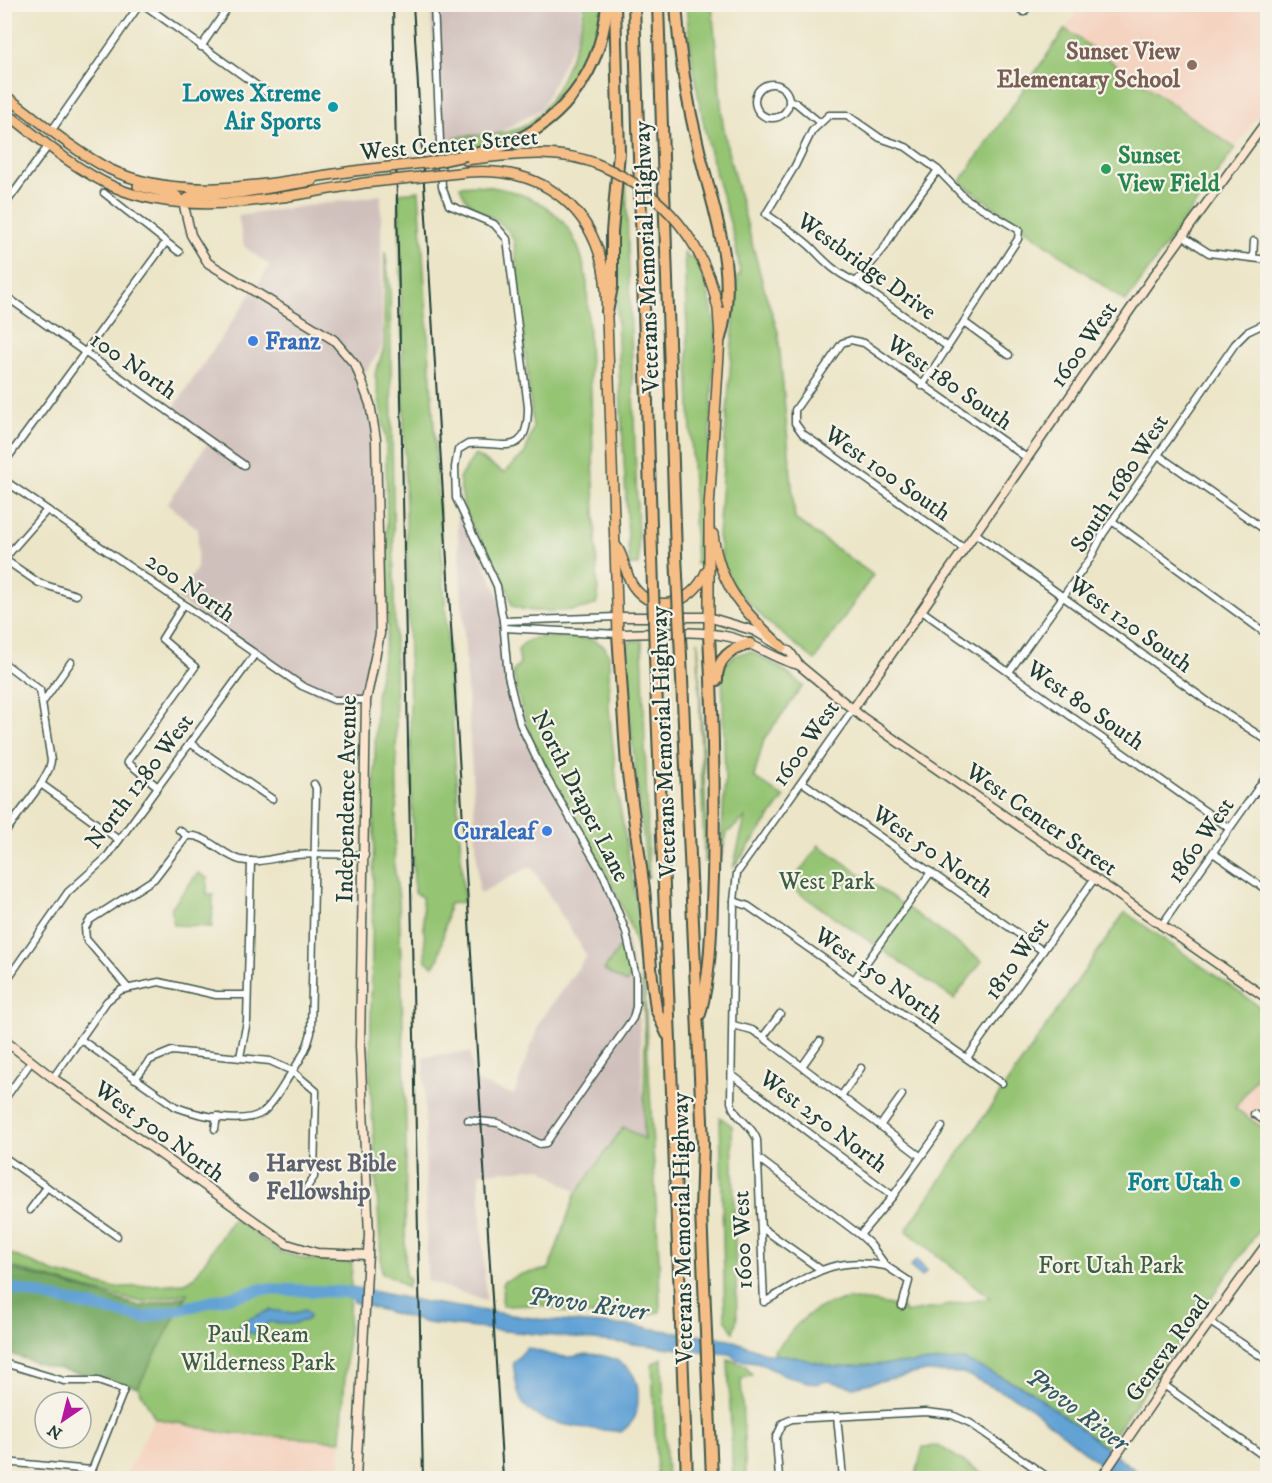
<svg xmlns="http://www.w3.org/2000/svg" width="1272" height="1483" viewBox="0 0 1272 1483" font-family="'IM FELL DW Pica',serif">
<rect width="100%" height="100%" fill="#f7f3e8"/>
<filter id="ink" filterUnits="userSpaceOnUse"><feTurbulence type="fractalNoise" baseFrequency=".0167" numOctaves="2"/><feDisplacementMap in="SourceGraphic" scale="12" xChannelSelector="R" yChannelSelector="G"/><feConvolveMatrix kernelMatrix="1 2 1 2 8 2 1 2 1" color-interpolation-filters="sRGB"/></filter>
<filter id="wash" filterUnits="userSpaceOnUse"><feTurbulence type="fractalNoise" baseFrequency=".008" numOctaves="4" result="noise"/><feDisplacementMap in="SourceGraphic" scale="24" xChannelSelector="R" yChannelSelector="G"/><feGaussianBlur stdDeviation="1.35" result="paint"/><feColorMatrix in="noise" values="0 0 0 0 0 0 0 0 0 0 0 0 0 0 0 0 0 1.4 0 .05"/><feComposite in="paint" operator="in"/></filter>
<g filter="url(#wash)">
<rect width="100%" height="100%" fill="#ece5c8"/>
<g fill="#f4d3c0">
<path d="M1082,5H1267V102L1235,148L1065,29Z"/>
<path d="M1267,1062V1131L1235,1109Z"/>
<path d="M155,1418L225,1433L341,1441L340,1478H124Z"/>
</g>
<g fill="#d0c0bc">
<path d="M430,5H582L578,34L541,109L492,137L440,140Z"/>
<path d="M381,195L382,347L361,380L376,439L380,634L366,700H334L315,693L177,599L197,568L198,529L167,504L209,441L170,413L270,266L244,246L238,216Z"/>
<path d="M456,498L500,599L508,676L528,743L604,876L626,932L637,992L641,1046L644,1140L622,1126L576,1192L540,1168L479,1173L486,1301L427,1281L424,1056L470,1052L474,1081L514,1095L540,1020L587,956L531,866L479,894Z"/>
</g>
<g fill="#95c473" stroke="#5a8054" stroke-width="1.5">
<path d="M585,5H602C595,88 537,140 456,151L455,137C476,135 500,136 520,128C556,114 579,40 585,5Z"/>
<path d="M686,5H712L723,125L729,156L765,292L778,332L795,519L873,575L815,660L767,622L742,595L739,597L724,567L718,536L737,276L740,275C737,238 724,204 714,168C700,114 691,60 686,5Z"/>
<path d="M1065,29L1235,148L1126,302L960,182Z"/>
<path d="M620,182L626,184L639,565H629C625,437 610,310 620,182Z"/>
<path d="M474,185C538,190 579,216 587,284L598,598L596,604C579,612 528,615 512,605L509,593L465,512L459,478L475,455L504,473L525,453L533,428L514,241C501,211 469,218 460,186Z"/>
<path d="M419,191L464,902L449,904L439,958L433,966L426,961L422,897L414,893L399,193Z"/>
<path d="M385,251L390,289L397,795L394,866L399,898L406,1126L405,1275L410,1278L407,1288L394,1278L382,1274L370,1078L376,697L388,628L386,441L375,374L384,348Z"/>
<path d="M684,252L688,258L694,256L707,287L716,328L702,564H696Z"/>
<path d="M560,637L594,640L605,647L609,656V708L618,796L641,927L659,1259L660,1312L642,1316H605L568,1313L540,1305L502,1306L503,1282L522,1274L549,1269L575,1195L623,1127L644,1139C643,1072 652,986 629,923C596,836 528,766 513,672L520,663L518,650C527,635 544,637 560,637Z"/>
<path d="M642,640L649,877H647C641,802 628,728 625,653L631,641Z"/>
<path d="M698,641L707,838L706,862H704Z"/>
<path d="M752,652L779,667L803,686L764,739L754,777L784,798L733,868L745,818L727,833L720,862L725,779L722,671C728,658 737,652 752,652Z"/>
<path d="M819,845L982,961L954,999L789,886Z"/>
<path d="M198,873L207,878V894H213L212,927L174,925L171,908Z"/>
<path d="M1125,912L1267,1012V1032L1261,1040L1267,1044V1062L1235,1108L1267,1131V1219L1104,1448L1029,1390L964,1360L834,1367L775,1354L774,1350C785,1343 789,1331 799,1323C832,1291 862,1299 903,1308L905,1313L990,1298L906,1230Z"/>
<path d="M619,948L626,951L631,976L626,983L604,970Z"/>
<path d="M720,1117L732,1126L737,1319L733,1332L725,1318Z"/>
<path d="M233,1218L281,1252L306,1259L352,1263L341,1441L225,1433L155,1418L138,1387L187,1293L142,1302L86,1289L5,1265L4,1251L53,1272L112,1288L185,1283L194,1278Z"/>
<path d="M662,1358L667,1478H657L652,1364Z"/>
<path d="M728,1359L746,1366L752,1375L741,1379L746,1478H733Z"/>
<path d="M939,1446L990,1478H915L923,1447Z"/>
</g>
<path fill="#78aa65" stroke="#4c744c" stroke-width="1.5" d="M5,1267L141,1306L186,1296L138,1387L42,1365L5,1352Z"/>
<g fill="#62a2d5" stroke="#407084" stroke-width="1.5">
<path d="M916,1260L927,1270L922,1277L910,1267Z"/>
<path d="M352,1287L425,1302L545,1320L631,1326L729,1339L768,1354L787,1355L834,1367L964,1360L1029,1390L1146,1478H1117L1022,1401L963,1373L921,1372L853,1387L827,1381L816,1384L788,1377L757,1362L737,1360L730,1354L427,1323L353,1302Z"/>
<path d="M270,1310L294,1313L305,1310L310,1316L307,1320L291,1324L269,1322L254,1334L237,1330L241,1322Z"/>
<path d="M527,1348C539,1351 554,1357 567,1357C575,1357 583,1354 590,1354C618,1356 639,1368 638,1397C638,1415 635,1421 621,1432C593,1428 535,1428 521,1400C516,1390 515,1374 513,1363Z"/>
</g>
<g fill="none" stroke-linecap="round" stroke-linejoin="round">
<path stroke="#62a2d5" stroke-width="12" d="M4,1287L144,1318L262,1289L343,1292L368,1296"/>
</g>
</g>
<g filter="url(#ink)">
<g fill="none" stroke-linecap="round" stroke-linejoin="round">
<g stroke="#3e564a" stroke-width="9">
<g id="street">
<path d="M143,4L270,95"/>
<path d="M434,4L442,187L449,205L494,224L507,239L528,407C528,462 501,440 468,444L458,450L455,467L456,498L497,586L503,621L508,676L520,724L542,770L604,876L626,932L636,977V1007L633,1018L546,1143L540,1144L498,1123L468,1120"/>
<path d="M1013,4L1024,12L1030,4"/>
<path d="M201,47L230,4"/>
<circle cx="772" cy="101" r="17"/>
<path d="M790,101L796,103L819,122"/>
<path d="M52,130L140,4"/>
<path d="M104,193L179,252"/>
<path d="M4,206L49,145"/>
<path d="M1184,237L1209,253L1268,260"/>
<path d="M1253,258L1254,241"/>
<path d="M856,282L885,247L898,224L938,170"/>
<path d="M4,295L244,465"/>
<path d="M964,322L1009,355"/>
<path d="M922,386C938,361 955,337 970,312L1018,239L1019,230L965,198L938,170L906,147L880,138L847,115H829L812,131L795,166L766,214C781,225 799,235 812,248C826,263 836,273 856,282L948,347"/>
<path d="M1158,455L1268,532"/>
<path d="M4,463L166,242"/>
<path d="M4,480L302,686L334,700H366"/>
<path d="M1112,521L1268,635"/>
<path d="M975,533L1211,704L1268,741"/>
<path d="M965,549L803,434L795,423V410L842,343L851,340L864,343L1027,458"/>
<path d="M4,559L39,583L76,595"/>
<path d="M4,559L47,510"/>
<path d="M922,611L1229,828"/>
<path d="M503,621L617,617"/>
<path d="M504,628L618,634"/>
<path d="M4,663L40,690L51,761L49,769L41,784L4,834"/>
<path d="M1009,672L1090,559L1103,534L1235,344L1247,332L1268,322"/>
<path d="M43,702L71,662"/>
<path d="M853,709L737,873L734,901L731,1102C734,1118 752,1124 757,1140L764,1302C810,1277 829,1255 886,1266"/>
<path d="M190,743L272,799"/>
<path d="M802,782L1043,951"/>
<path d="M41,784L119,840"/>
<path d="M158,787L127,762L195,667L162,639L184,604"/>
<path d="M1258,788L1268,794"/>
<path d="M179,830L187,836"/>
<path d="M1213,853L1268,891"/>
<path d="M734,901L748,906L1002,1083"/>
<path d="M1161,926L1268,774"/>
<path d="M854,980L931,872"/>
<path d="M4,984L68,892L106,858L255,654"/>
<path d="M127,987L86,939L85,928L90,920L154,879L187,836C205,833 222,855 240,860C261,864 276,857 295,855C317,853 342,855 365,855"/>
<path d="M733,1025L752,1030L763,1037L920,1156"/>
<path d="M763,1037L780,1014"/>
<path d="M80,1039L176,1107C197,1115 244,1126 263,1112C273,1104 281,1089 288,1078C298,1063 307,1051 311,1033L316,788L314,784"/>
<path d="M240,1057L247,1021L251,861"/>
<path d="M967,1058L1094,879"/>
<path d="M803,1065L820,1041"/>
<path d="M732,1075L893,1196"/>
<path d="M53,1078L107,1001L121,990L159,982L216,995H247"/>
<path d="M135,1079L150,1060L172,1051L270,1061L292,1071L316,1091L314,1177L307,1187"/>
<path d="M841,1096L861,1068"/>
<path d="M4,1100L31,1062"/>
<path d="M1254,1114L1268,1123"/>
<path d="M880,1126L902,1095"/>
<path d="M215,1129L217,1116"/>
<path d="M4,1157L117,1236"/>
<path d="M758,1158L860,1235L870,1244L886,1266L909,1281L902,1306"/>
<path d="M30,1210L47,1187"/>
<path d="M762,1228L820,1269"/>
<path d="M860,1235L893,1196L942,1127"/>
<path d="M1210,1322L1268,1361"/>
<path d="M4,1363L64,1381H98L124,1390L92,1470L4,1462"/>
<path d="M1164,1385L1268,1459"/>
<path d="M837,1416L843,1478"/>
<path d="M779,1478L776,1438L783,1423L792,1419L926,1412L952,1415L970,1423L1049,1478"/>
</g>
</g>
<g stroke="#3e564a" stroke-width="11">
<g id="secondary">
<path d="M183,202L191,235L208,263L334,340L356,366L370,404L376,439L380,634L366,700L360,1046L369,1234L356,1478"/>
<path d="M617,617H708L755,631L790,652L799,665L862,717L1268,999"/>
<path d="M618,634C654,634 695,629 730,637C755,643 775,660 799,665"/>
<path d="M853,709L1155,274L1268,119"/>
<path d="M4,1040L53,1078L287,1244L317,1253L368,1255"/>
<path d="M1101,1478L1164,1385L1268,1242"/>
</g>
</g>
<g stroke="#3e564a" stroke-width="12">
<g id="primary">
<path d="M4,95C38,119 72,150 109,169C186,206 282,180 362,170"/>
<path d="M4,111C39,138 74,169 114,187C189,220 287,196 364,183"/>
<path d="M466,160C511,155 559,147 602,166"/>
<path d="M468,172C545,166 600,211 606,290L618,634"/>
<path d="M138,186L175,195L183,202"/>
<path d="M183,202L191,196L239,193L312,181"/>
<path d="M713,534C720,588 744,611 782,647"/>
<path d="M617,547C625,559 625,574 633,586C655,617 693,603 706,572"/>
<path d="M709,634V508L720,338L718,309"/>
</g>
</g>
<g stroke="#3e564a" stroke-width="14">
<g id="highway">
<path d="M634,4L652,555"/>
<path d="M658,4L676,555"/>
<path d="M676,4C679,53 687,102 699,150C714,213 739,273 720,338"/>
<path d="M466,155C545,144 601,84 607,4"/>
<path d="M607,312L612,287V232L619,153L615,4"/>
<path d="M618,634L627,767L644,889L652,978L656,1009L667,1034"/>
<path d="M655,656L687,1478"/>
<path d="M681,657L703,1143L701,1211L712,1478"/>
<path d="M717,680C716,659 732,648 750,644"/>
<path d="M700,1014C712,969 711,923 713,877C715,796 713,715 709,634"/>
</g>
</g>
<use href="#street" stroke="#fff" stroke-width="6"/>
<use href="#secondary" stroke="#fbe5cf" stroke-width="8"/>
<use href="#primary" stroke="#f6be87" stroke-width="9"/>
<use href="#highway" stroke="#f6be87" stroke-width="10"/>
<g stroke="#1f3d34" stroke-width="2">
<path d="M393,4L423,1478"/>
<path d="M413,4L503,1478"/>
</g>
<g stroke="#3e564a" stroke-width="12" stroke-linecap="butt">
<g id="primary-bridge">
<path d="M602,166C663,193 705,242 718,309"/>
<path d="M362,170L434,162"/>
<path d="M364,183L468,172"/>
</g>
</g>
<g stroke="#3e564a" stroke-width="14" stroke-linecap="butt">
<g id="highway-bridge">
<path d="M429,163L466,155"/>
<path d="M652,555L655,656"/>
<path d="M676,555L681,657"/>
</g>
</g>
<use href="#primary-bridge" stroke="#f6be87" stroke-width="9"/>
<use href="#highway-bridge" stroke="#f6be87" stroke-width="10"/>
</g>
</g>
<circle fill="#8d6e63" stroke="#f7f3e8" stroke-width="2" cx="1192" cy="65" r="6"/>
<g fill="#0f9aa8" stroke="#f7f3e8" stroke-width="2">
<circle cx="333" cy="107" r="6"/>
<circle cx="1235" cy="1182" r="6"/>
</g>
<circle fill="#2e9e5b" stroke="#f7f3e8" stroke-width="2" cx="1106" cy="169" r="6"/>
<g fill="#3f7fe0" stroke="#f7f3e8" stroke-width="2">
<circle cx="253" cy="341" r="6"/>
<circle cx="547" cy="831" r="6"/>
</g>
<circle fill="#6b7280" stroke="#f7f3e8" stroke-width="2" cx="254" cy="1177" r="6"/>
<g text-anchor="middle" stroke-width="4.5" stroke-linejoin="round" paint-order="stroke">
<g font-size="24" font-weight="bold" fill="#785e54" stroke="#f7f3e8" text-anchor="end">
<text x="1180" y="59">Sunset View<tspan x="1180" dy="28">Elementary School</tspan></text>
</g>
<g font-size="24" font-weight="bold" fill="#0d838f" stroke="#f7f3e8" text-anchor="end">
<text x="321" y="101">Lowes Xtreme<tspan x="321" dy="28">Air Sports</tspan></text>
<text x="1223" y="1190">Fort Utah</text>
</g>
<g font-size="24" fill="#1f3d34" stroke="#f7f3e8">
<text transform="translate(449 144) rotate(-5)" y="8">West Center Street</text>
<text transform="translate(646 257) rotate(-92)" y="8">Veterans Memorial Highway</text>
<text transform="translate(867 266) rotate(36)" y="8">Westbridge Drive</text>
<text transform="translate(1083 344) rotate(-55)" y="8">1600 West</text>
<text transform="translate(134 365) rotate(35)" y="8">100 North</text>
<text transform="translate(950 382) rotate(35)" y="8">West 180 South</text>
<text transform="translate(888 473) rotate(35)" y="8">West 100 South</text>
<text transform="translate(1119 483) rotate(-57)" y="8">South 1680 West</text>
<text transform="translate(191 587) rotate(35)" y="8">200 North</text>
<text transform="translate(1131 624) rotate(36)" y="8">West 120 South</text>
<text transform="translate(1086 705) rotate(35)" y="8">West 80 South</text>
<text transform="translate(663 742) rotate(-92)" y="8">Veterans Memorial Highway</text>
<text transform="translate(805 743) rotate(-55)" y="8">1600 West</text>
<text transform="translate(139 781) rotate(-53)" y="8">North 1280 West</text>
<text transform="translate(581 796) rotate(63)" y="8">North Draper Lane</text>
<text transform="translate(346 799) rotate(-89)" y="8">Independence Avenue</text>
<text transform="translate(1042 819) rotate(35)" y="8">West Center Street</text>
<text transform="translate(1200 840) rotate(-55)" y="8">1860 West</text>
<text transform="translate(933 851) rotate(35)" y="8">West 50 North</text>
<text transform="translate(1016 958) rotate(-55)" y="8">1810 West</text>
<text transform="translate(879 975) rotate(35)" y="8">West 150 North</text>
<text transform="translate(824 1121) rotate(37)" y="8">West 250 North</text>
<text transform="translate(160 1131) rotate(36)" y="8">West 500 North</text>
<text transform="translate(682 1228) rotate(-91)" y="8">Veterans Memorial Highway</text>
<text transform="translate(742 1240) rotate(-92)" y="8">1600 West</text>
<text transform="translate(1167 1348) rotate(-54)" y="8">Geneva Road</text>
</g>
<g font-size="24" font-weight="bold" fill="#27864d" stroke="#f7f3e8" text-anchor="start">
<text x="1118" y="163">Sunset<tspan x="1118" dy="28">View Field</tspan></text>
</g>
<g font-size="24" font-weight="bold" fill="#366cbe" stroke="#f7f3e8" text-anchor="start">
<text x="265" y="349">Franz</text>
<text x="535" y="839" text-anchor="end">Curaleaf</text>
</g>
<g font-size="24" fill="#3c5f44" stroke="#f7f3e8">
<text x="827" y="889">West Park</text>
<text x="1111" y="1273">Fort Utah Park</text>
<text x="258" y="1342">Paul Ream<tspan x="258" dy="28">Wilderness Park</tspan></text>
</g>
<g font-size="24" font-weight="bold" fill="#5b616d" stroke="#f7f3e8" text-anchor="start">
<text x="266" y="1171">Harvest Bible<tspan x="266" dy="28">Fellowship</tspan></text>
</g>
<g font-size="26" font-style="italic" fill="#335b64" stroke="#f7f3e8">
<text transform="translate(588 1303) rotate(8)" y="9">Provo River</text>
<text transform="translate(1078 1409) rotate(37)" y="9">Provo River</text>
</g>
</g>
<rect width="1272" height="1483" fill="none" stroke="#f7f3e8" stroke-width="24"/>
<g transform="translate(63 1420) rotate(215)"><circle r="28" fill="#f7f3e8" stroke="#a1aaa0" stroke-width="1.5"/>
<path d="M0-4.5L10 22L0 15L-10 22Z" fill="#b5179e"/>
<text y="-9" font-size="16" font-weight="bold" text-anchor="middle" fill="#1f3d34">N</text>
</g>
</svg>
